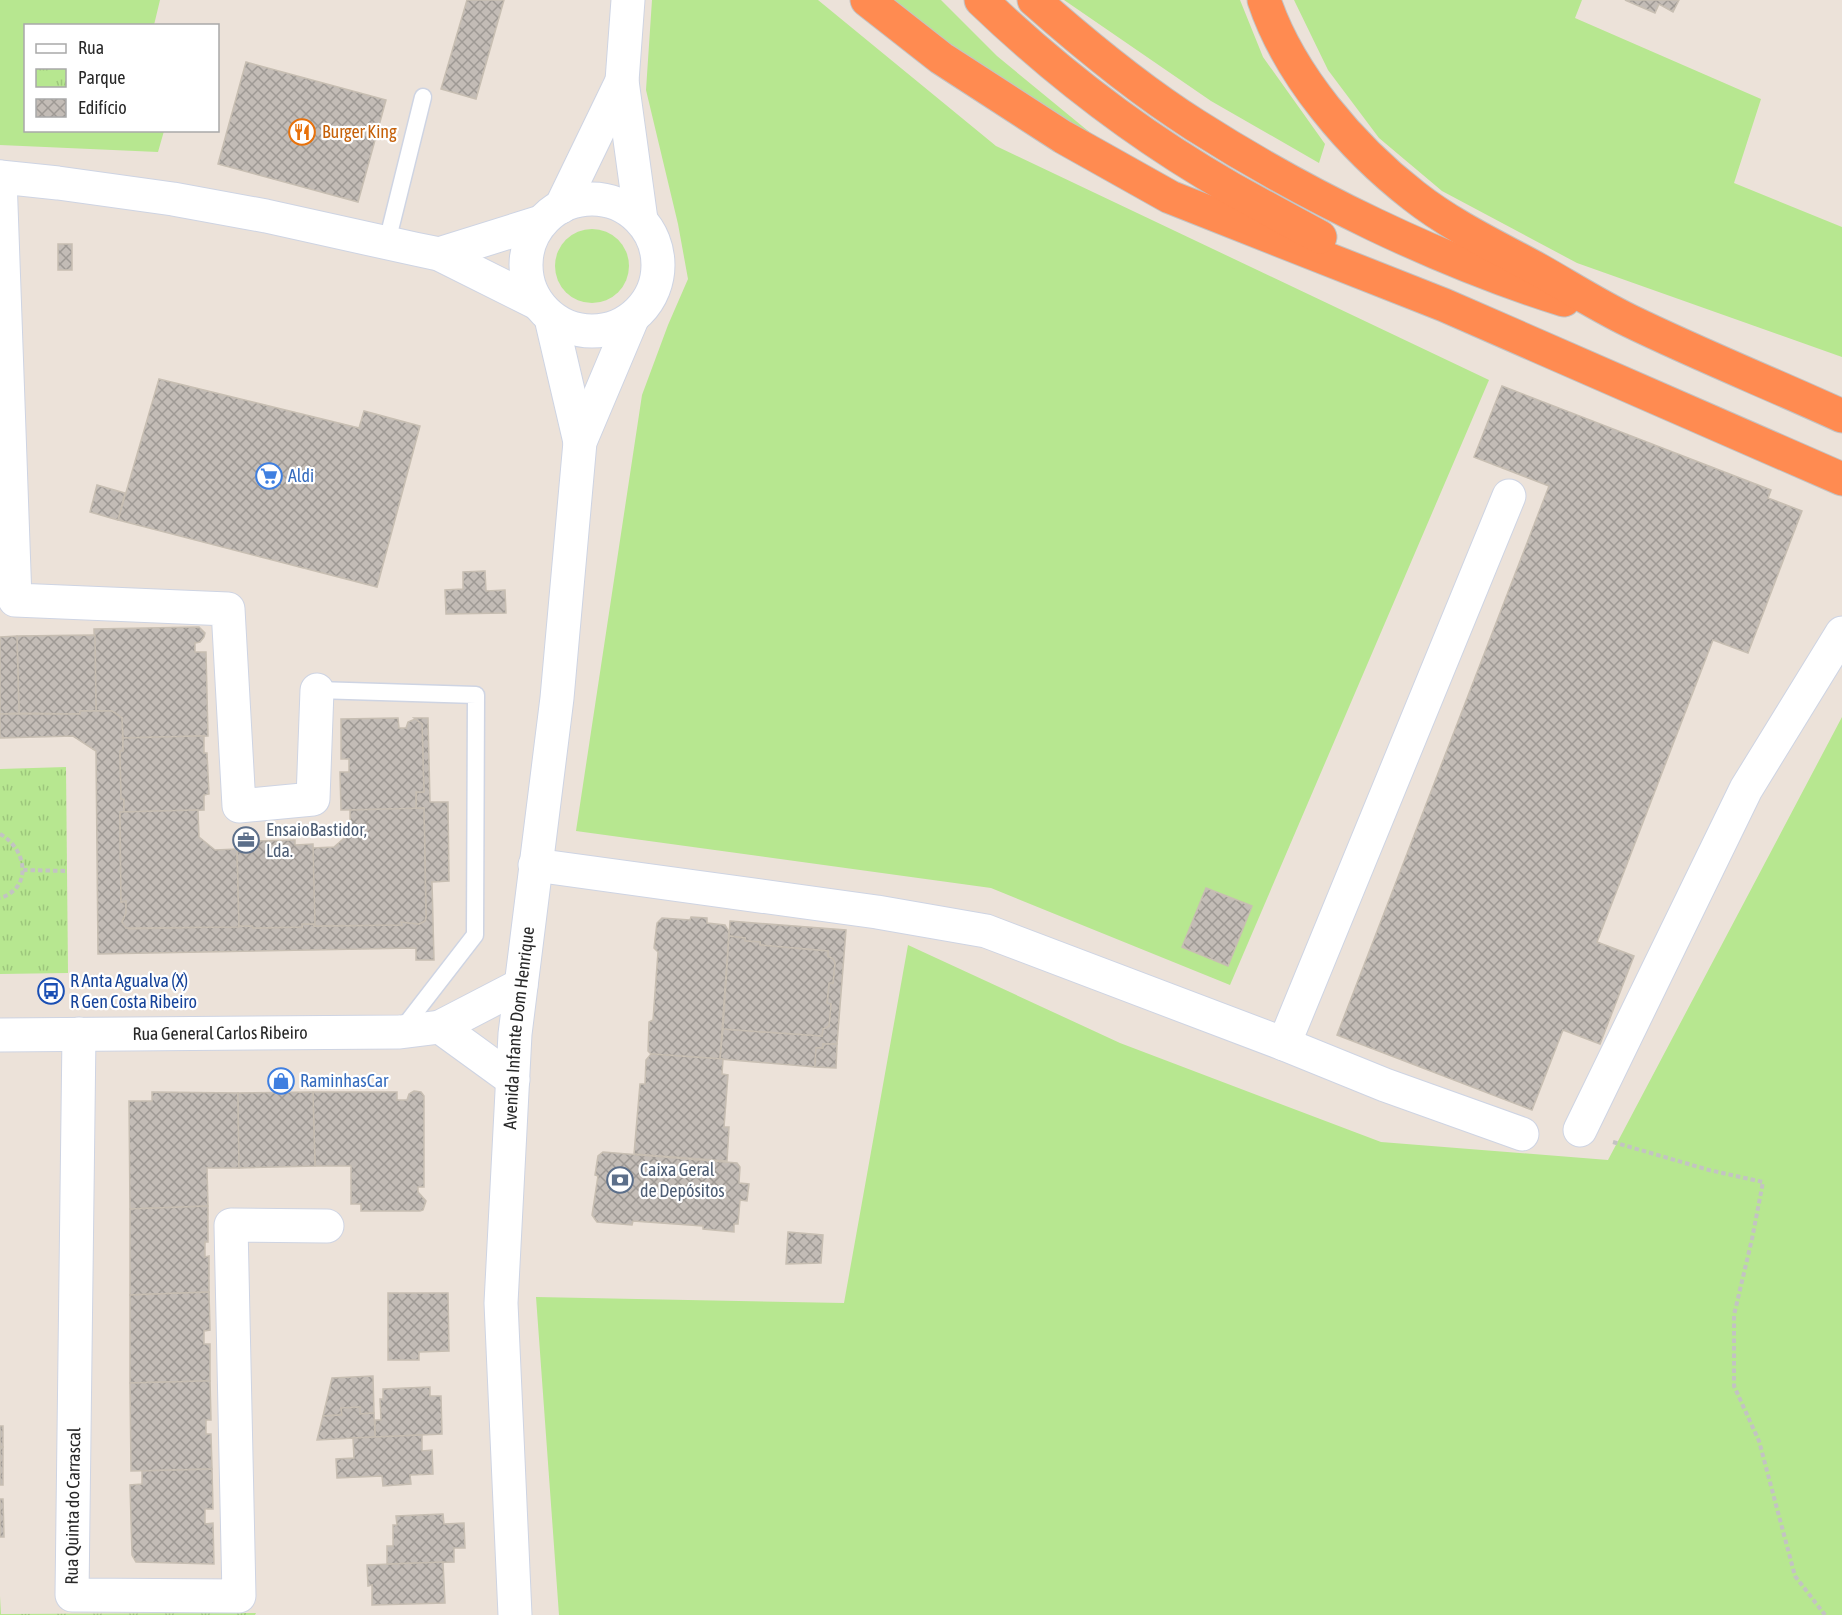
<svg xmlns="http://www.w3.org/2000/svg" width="1842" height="1615" viewBox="0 0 1842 1615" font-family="'Asap Condensed',sans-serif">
<defs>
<pattern id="park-tufts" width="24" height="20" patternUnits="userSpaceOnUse" patternTransform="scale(1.5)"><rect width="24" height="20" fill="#b7e790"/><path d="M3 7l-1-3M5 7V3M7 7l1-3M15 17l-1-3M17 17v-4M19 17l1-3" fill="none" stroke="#9dc67c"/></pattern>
<pattern id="building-cross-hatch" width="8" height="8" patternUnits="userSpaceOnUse" patternTransform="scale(1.5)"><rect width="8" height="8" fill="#c3bcb6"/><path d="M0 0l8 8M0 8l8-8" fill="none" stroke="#9e9994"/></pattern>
</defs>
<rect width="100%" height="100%" fill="#ece2d9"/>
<g fill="#b7e790">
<path d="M0,0H160L154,25L26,26V130L164,131L158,152L0,145Z"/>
<path d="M652,0H818L996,146L1489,380L1230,985L991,888L576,831L642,395L668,325L688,279L678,224L646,90Z"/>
<path d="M884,0H941L997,56L1104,144L1100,147Z"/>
<path d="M1064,0H1240L1263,57L1325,144L1319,163L1211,101Z"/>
<path d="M1294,0H1582L1575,18L1761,99L1734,183L1842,227V357L1577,263L1442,191L1379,138L1328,70Z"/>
<circle cx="592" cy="266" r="37"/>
<path d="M1842,717V1615H559L536,1297L844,1303L908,945L1120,1043L1381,1142L1608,1160Z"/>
</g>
<g fill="url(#park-tufts)">
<path d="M66,767L68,973L0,974V769Z"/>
<path d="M0,1596L1,1614L256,1613L255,1615H0Z"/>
</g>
<g fill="url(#building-cross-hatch)" stroke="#c7beb2" stroke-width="1.5">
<path d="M467,0H504L476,99L441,89Z"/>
<path d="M1625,0H1679L1673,12L1659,4L1655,13Z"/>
<path d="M246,62L386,100L358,202L218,164Z"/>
<rect x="58" y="244" width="14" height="26"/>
<path d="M159,379L359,428L364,411L420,426L377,587L118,520Z"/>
<path d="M1502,386L1771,490L1768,498L1802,511L1748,653L1713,640L1597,942L1634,956L1600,1044L1563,1030L1532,1110L1337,1035L1549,486L1474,457Z"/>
<path d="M97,485L125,493L118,520L90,512Z"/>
<path d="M485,571L486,591L505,590L506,613L446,614L445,590L463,589V572Z"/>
<path d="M199,627L205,633L204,637L200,642L195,643V652H206L208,736L123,738L122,718L112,711H96L94,629Z"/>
<path d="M95,635L96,711H80V714L19,713L17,636Z"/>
<path d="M17,636L19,713L0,714V637Z"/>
<path d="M80,711H112L122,718L123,751H120L121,799H124V812H120L121,902L126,901V913L122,922L129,929L252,926L253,928L302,927V924H315L314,926L402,925L401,922L419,924L425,921L426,917L424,808L416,809V792H424L422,724L414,718H428L430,802H448L449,881L432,882L434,960H416V948L98,954L96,751L73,736L0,738V714H80Z"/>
<path d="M398,718L399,728H406L408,722L415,719L422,724L424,792H416V809L341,810L340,772H349V759H341V719Z"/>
<path d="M197,736H204V753H207L209,794L204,795V810L124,812V799H121L120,751H123V738Z"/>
<path d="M424,808L426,917L425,921L419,924L401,922L402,925L314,926L313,848L334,847L350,833V810Z"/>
<path d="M198,810L199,837L215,850L237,849L239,927L126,928L122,922L126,913V901L121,902L120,812Z"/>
<path d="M295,840V845L313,844L315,924H302V927L253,928L252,926H239L237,845L255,844V841Z"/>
<path d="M1206,888L1252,906L1228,966L1182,947Z"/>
<path d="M691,917L707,918V923L725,925L729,932L720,1059L651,1054L648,1051L649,1022L653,1020L658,952L654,948L657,923L662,918L690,920Z"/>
<path d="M730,921L846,930L837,1044H823V1048H816L815,1067L720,1059L723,1029L822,1036L823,1029L829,1026L831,1004L827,1003L829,983H833L835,963L833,959L828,956V951L760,945V942L745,941V938L729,936Z"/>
<path d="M729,936L745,938V941L760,942V945L828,951V956L833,959L835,963L833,983H829L827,1003L831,1004L829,1026L823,1029L822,1036L723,1029Z"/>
<path d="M823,1044H837L836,1068L815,1067L816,1048H823Z"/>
<path d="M651,1054L723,1059L722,1074L728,1075L724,1127H729L727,1161L634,1154L640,1084H645L646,1060Z"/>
<path d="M414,1091L421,1092L424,1096V1187H418V1192L426,1201L423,1210L420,1211H361V1204H351V1166H315L313,1092H397V1100H407L409,1094Z"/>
<path d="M152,1092L238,1093L239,1168H207L208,1206L130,1209L129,1101H152Z"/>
<path d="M313,1092L315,1166L239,1168L238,1093Z"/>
<path d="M603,1152L737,1163L740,1167L739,1183L749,1184L747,1201L740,1200L738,1224H734V1232L703,1229V1226L633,1221L632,1225L597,1222L592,1215L598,1176L595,1175L598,1156Z"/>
<path d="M208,1206V1242H205V1257L209,1256V1292L130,1295V1209Z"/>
<path d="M788,1232L823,1235L821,1263L786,1264Z"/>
<path d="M209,1292L210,1330L204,1331V1344H210V1381L130,1383V1295Z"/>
<path d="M388,1293H448L449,1351L419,1352V1360H388Z"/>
<path d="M373,1376L374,1413L360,1414V1407L341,1408L342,1415L323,1416L332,1378Z"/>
<path d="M203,1381H210L211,1420H206V1434H211L212,1469L131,1471L130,1383Z"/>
<path d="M430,1387V1396H441L442,1434L375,1437V1420H381L380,1399H383V1389Z"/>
<path d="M360,1407V1414L374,1413L375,1437L317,1440L323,1416L342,1415L341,1408Z"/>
<rect x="0" y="1426" width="3" height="21"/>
<path d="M422,1435V1451L432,1450L433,1474L410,1475L411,1484L383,1486L382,1476L337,1478L336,1459L354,1458L353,1438Z"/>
<rect x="0" y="1447" width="3" height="38"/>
<path d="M212,1469L213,1509H205V1524L213,1523L214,1564L136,1562L132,1555L130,1485L142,1484V1471Z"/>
<path d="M0,1499H3L4,1537H0Z"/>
<path d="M443,1514L444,1524L464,1523L465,1548H454V1562L387,1564V1546H393V1525H397L396,1516Z"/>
<path d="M443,1562L445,1603L372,1605V1585L368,1586L367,1565Z"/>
</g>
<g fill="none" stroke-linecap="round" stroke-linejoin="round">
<g stroke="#ced4e3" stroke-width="19">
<g id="lane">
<path d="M387,242L423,97"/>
<path d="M317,690L476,695L475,935L400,1032"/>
</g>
</g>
<g stroke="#ced4e3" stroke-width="35">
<g id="street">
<path d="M0,177L15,600L228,609L239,806L313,799L317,690"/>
<path d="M535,865L877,912L986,931L1284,1044L1509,496"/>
<path d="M440,1027L513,1080"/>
<path d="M79,1034L72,1595L239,1596L231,1225L327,1226"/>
<path id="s1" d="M0,1035L400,1032L440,1027L521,985"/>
<path d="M1284,1044L1385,1085L1522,1134"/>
<path d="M1580,1130L1746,789L1842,633"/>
</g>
</g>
<g stroke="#ced4e3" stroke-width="35">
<g id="secondary">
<path d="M628,0L622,81L641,220"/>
<path d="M0,177L58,183L173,199L266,216L415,249L439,254L537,303"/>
<circle cx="592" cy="265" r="66"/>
<path d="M561,207L622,81"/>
<path d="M439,254L541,222"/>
<path d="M551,318L580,442"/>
<path id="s2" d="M515,1615L501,1303L515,1034L557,698L580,442L632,319"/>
</g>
</g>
<g stroke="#c3c3c3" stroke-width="35">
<g id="highway">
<path d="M867,0L941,58L1063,137L1170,197L1444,305L1842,479"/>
<path d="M981,0C1056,72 1141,137 1232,189C1261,205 1290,221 1320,237"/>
<path d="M1034,0C1085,45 1138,89 1195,125C1306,196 1439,261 1564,300"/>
<path d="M1264,0C1289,75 1352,148 1414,196C1452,226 1497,247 1539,270C1569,287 1599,306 1630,321C1700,355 1772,384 1842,416"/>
</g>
</g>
<g stroke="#c3c3c3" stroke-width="4" stroke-dasharray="4.5 3" stroke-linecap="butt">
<path d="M0,834C27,849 33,888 0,898"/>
<path d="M23,870L67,871"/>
<path d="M1613,1142L1709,1170L1763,1182L1752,1239L1734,1315V1386L1759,1441L1795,1576L1825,1615"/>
</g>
<use href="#lane" stroke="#fff" stroke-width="16"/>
<use href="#street" stroke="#fff" stroke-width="33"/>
<use href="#secondary" stroke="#fff" stroke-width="33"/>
<use href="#highway" stroke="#ff8b51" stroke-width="33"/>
</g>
<defs>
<g id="restaurant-ring" transform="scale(1.35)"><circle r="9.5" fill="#fff" stroke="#e8710a" stroke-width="1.5"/><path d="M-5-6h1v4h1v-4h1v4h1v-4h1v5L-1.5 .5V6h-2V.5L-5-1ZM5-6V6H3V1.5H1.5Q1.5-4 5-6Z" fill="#e8710a"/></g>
<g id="supermarket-ring" transform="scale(1.35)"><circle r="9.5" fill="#fff" stroke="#3f7fe0" stroke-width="1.5"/><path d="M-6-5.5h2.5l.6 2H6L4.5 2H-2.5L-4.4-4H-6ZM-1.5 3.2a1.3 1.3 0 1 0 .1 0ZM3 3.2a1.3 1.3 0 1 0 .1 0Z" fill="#3f7fe0"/></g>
<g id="office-ring" transform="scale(1.35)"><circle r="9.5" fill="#fff" stroke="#5c6f8a" stroke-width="1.5"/><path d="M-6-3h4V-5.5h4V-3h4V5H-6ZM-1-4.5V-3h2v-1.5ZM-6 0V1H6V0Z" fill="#5c6f8a"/></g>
<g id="bus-ring" transform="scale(1.35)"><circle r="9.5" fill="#fff" stroke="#1a4fb4" stroke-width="1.5"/><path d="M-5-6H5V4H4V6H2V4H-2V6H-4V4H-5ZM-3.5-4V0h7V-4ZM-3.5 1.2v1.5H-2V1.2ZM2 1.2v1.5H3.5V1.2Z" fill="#1a4fb4"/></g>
<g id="shop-ring" transform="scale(1.35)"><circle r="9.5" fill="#fff" stroke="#3f7fe0" stroke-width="1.5"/><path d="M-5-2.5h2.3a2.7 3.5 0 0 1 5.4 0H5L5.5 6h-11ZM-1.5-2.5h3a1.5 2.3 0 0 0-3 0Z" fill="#3f7fe0"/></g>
<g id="bank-ring" transform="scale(1.35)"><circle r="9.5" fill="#fff" stroke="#5c6f8a" stroke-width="1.5"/><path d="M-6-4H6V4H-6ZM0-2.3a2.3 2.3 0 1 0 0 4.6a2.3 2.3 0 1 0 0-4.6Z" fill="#5c6f8a"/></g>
</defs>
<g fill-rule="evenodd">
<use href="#restaurant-ring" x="302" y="132"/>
<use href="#supermarket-ring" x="269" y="476"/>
<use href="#office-ring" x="246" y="840"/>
<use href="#bus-ring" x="51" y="991"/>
<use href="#shop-ring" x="281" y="1081"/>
<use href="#bank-ring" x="620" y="1180"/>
</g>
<g text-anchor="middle" stroke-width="4.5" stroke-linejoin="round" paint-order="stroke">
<g font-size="18" fill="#c56008" stroke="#fff" text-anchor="start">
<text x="322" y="138">Burger King</text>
</g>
<g font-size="18" fill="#366cbe" stroke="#fff" text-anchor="start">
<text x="288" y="482">Aldi</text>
<text x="300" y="1087">RaminhasCar</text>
</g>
<g font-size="18" fill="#4e5e75" stroke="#fff" text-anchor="start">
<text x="266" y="836">EnsaioBastidor,<tspan x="266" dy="21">Lda.</tspan></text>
<text x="640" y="1176">Caixa Geral<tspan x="640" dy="21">de Depósitos</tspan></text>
</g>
<g font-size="18" fill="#164399" stroke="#fff" text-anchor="start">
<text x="70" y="987">R Anta Agualva (X)<tspan x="70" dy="21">R Gen Costa Ribeiro</tspan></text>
</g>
<g font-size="18" fill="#282828" stroke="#fff">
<text dy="6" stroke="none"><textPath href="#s2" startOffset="588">Avenida Infante Dom Henrique</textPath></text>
<text dy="6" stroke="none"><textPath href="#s1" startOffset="220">Rua General Carlos Ribeiro</textPath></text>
<text transform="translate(73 1506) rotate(-89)" y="6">Rua Quinta do Carrascal</text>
</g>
</g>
<rect x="24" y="24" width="195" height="108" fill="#ffffff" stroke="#a9a9a9" stroke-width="1.5"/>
<rect x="36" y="44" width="30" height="9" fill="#ffffff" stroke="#a9a9a9" stroke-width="1.5"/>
<text x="78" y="54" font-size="18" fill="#282828">Rua</text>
<rect x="36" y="69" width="30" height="18" fill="url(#park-tufts)" stroke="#a9a9a9" stroke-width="1.5"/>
<text x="78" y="84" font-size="18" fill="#282828">Parque</text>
<rect x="36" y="99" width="30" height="18" fill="url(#building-cross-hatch)" stroke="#a9a9a9" stroke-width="1.5"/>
<text x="78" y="114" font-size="18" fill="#282828">Edifício</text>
</svg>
